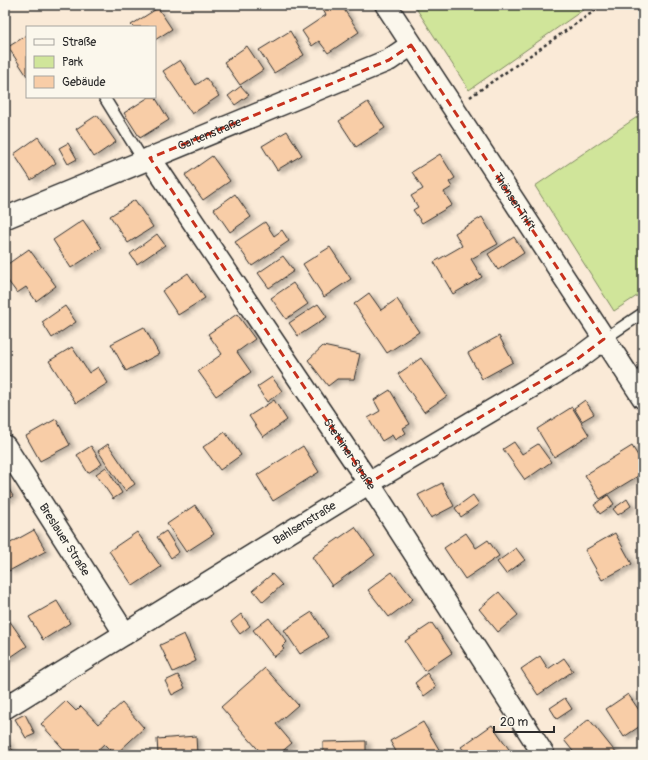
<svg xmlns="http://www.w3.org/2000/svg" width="648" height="760" viewBox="0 0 648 760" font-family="Pangolin,sans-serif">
<defs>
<filter id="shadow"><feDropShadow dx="4.5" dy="2.5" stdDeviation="2" flood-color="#0004"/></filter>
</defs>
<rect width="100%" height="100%" fill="#faead7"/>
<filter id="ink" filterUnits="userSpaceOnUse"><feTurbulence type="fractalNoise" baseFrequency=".025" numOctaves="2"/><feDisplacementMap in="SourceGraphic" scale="8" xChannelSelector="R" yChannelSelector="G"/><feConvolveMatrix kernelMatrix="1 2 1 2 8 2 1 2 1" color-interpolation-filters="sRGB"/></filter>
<g filter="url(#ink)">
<g fill="#d0e59a" stroke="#7e8862">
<path d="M414,5H590L469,90Z"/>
<path d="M643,113V292L614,311L535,186Z"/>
</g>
<g fill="#f8cda7" stroke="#2b2b2b" filter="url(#shadow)">
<path d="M320,5H341L359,32L328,53L319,41L312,46L302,31L326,15Z"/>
<path d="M158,8L172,29L155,40V27H133L131,25Z"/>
<path d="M290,31L304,55L274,73L259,50Z"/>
<path d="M27,35V76L8,47Z"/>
<path d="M247,46L263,70L240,85L224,62Z"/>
<path d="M180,60L196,85L206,78L219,96L192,114L163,71Z"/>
<path d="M241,86L249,95L235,105L228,96Z"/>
<path d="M149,97H155L169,120L140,138L124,113Z"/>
<path d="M368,102L385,128L356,147L339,121Z"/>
<path d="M97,115L116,142L94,157L76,129Z"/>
<path d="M287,131L302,155L277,170L262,146Z"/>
<path d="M38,137L56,163L31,180L14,154Z"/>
<path d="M68,143L77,159L68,164L59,148Z"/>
<path d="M440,154L455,178L449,182L452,187L444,192L452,205L422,223L413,210L418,207L411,196L423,189L412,172Z"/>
<path d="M212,156L230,181L203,200L185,175Z"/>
<path d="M235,194L251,217L230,232L214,209Z"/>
<path d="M135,200L153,227L128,243L110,216Z"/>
<path d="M482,217L498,244L471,259L482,277L453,294L434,262L462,246L455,233Z"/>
<path d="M83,220L102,248L71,268L53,240Z"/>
<path d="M265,222L274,236L282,230L289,241L252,266L235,242Z"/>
<path d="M157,234L165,245L137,264L130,254Z"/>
<path d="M514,237L524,253L498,270L488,254Z"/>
<path d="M330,247L351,279L324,297L303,264Z"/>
<path d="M29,249L56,286L36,301L26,287L17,293L5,277V266Z"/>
<path d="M283,256L294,271L269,288L258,273Z"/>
<path d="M188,273L205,298L178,315L162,291Z"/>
<path d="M293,283L308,304L286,319L271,298Z"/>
<path d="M369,293L381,310L397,299L419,332L387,353L354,304Z"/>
<path d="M318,304L327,317L298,336L289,323Z"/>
<path d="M65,306L76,322L52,338L42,322Z"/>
<path d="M237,314L255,339L237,352L251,372L216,396L198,371L222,354L208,334Z"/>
<path d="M144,327L159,354L126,371L111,344Z"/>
<path d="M499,336L513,362L482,379L468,353Z"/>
<path d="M323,346L360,354L354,379H337L328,386L308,360Z"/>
<path d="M72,347L89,373L98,367L108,383L76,403L49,361Z"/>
<path d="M421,358L447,396L424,412L398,374Z"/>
<path d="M272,377L282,391L267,402L257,387Z"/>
<path d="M390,390L410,424L403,428L406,433L395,440L392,435L382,441L368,418L380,411L374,400Z"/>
<path d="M274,400L287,420L263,437L249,416Z"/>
<path d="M585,400L594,414L582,421L574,408Z"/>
<path d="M572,407L589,435L554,457L537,429Z"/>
<path d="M56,419L70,445L40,461L26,436Z"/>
<path d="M225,432L241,455L220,470L203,447Z"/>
<path d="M514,442L522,454L538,444L551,462L525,480L503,449Z"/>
<path d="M108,444L135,484L125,491L98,451Z"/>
<path d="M91,446L102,464L88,473L77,455Z"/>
<path d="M303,446L319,472L273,501L257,475Z"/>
<path d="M632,446L643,464V473L600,499L585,475Z"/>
<path d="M106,467L122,493L113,499L96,474Z"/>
<path d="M5,483L13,496L5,501Z"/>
<path d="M442,483L454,506L431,518L418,495Z"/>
<path d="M473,495L479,504L461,517L455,508Z"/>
<path d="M608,495L614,504L600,514L594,505Z"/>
<path d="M627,499L631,506L618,515L613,509Z"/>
<path d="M195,505L214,534L186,552L167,524Z"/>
<path d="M355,527L375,555L332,586L312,557Z"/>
<path d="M34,530L46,551L9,571L5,564V546Z"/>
<path d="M166,531L179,552L171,558L157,537Z"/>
<path d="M137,532L161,567L133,586L109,551Z"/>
<path d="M466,533L476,548L488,540L499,556L465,579L444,548Z"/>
<path d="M615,533L632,564L602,580L585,550Z"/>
<path d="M516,548L525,560L506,574L497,562Z"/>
<path d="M392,572L413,599L389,617L368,590Z"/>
<path d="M272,574L282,585L263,602L253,590Z"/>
<path d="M499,592L518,615L498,632L479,609Z"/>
<path d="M57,601L70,623L43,640L29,617Z"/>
<path d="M312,612L328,637L300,654L284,630Z"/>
<path d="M241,614L250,626L240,634L231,622Z"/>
<path d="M269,618L287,642L282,647L284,649L274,657L253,630Z"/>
<path d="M9,620L27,646L5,661V623Z"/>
<path d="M432,623L452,653L425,671L405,641Z"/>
<path d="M184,634L196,661L173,672L160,645Z"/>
<path d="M540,656L548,669L564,658L573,671L538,695L521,669Z"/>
<path d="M265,668L298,705L276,724L292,743L278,755H263L221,707Z"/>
<path d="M427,673L436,687L424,696L415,683Z"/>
<path d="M178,675L185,688L172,695L165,681Z"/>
<path d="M628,694L643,716V724L624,737L606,709Z"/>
<path d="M565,698L572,709L557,719L550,708Z"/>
<path d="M66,701L76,711L81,706L98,724L122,703L144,728L115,755L104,744L92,755H69L41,724Z"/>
<path d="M25,714L35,734L26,738L15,719Z"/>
<path d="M589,719L617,754L616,755H576L564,740Z"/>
<path d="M423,722L440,751L434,755H398L390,741Z"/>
<path d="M492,725L513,755H467L461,747Z"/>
<path d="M196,736L197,755H158L157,739Z"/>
<path d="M5,738L15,754L14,755H5Z"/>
<path d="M366,741V755H323V742Z"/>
</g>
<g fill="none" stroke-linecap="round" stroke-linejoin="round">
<g stroke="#2b2b2b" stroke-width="13">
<g id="lane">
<path d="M104,97L143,160"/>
<path d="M604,339L643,313"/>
</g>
</g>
<g stroke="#2b2b2b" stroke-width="24">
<g id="street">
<path id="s1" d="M386,5L643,398"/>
<path id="s2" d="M150,158L369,483L544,755"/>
<path id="s3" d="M5,218L389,60L411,45"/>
<path id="s4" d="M5,446L125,634"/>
<path id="s5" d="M5,708L369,483L572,363L604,339"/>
</g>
</g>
<path stroke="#2b2b2b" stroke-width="2.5" stroke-dasharray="3 3" stroke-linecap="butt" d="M470,97L603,5"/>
<use href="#lane" stroke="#fbf7ec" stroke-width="10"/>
<use href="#street" stroke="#fbf7ec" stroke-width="21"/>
</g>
</g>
<path fill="none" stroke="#c8321e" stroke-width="3" stroke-dasharray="8 5" stroke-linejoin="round" d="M411,45L604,339L572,363L369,483L150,158L389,60Z"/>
<g text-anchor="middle" stroke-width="3" stroke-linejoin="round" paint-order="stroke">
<g font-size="12" fill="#2b2b2b" stroke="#fbf7ec">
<text dy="4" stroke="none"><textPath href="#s3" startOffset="221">Gartenstraße</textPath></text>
<text dy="4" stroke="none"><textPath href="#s1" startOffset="235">Thönser Trift</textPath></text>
<text dy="4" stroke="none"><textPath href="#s2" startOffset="357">Stettiner Straße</textPath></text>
<text dy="4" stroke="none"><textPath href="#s5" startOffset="352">Bahlsenstraße</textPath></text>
<text dy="4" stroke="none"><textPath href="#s4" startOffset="111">Breslauer Straße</textPath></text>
</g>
</g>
<rect width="648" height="760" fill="none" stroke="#fbf7ec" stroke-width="20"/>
<rect x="10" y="10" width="628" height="740" fill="none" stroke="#2b2b2b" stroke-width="1.5" filter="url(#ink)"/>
<rect x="26" y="26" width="130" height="72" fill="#fbf7ec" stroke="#a8a59f"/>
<rect x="34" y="39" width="20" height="6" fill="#fbf7ec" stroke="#a8a59f"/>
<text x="62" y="46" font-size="12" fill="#2b2b2b">Straße</text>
<rect x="34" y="56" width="20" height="12" fill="#d0e59a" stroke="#a8a59f"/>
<text x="62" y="66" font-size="12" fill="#2b2b2b">Park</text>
<rect x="34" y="76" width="20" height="12" fill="#f8cda7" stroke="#a8a59f"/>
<text x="62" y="86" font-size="12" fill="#2b2b2b">Gebäude</text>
<path d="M494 726v6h60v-6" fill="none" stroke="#2b2b2b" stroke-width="2"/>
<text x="500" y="726" font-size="12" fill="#2b2b2b" stroke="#fbf7ec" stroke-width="3" paint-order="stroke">20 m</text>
</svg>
